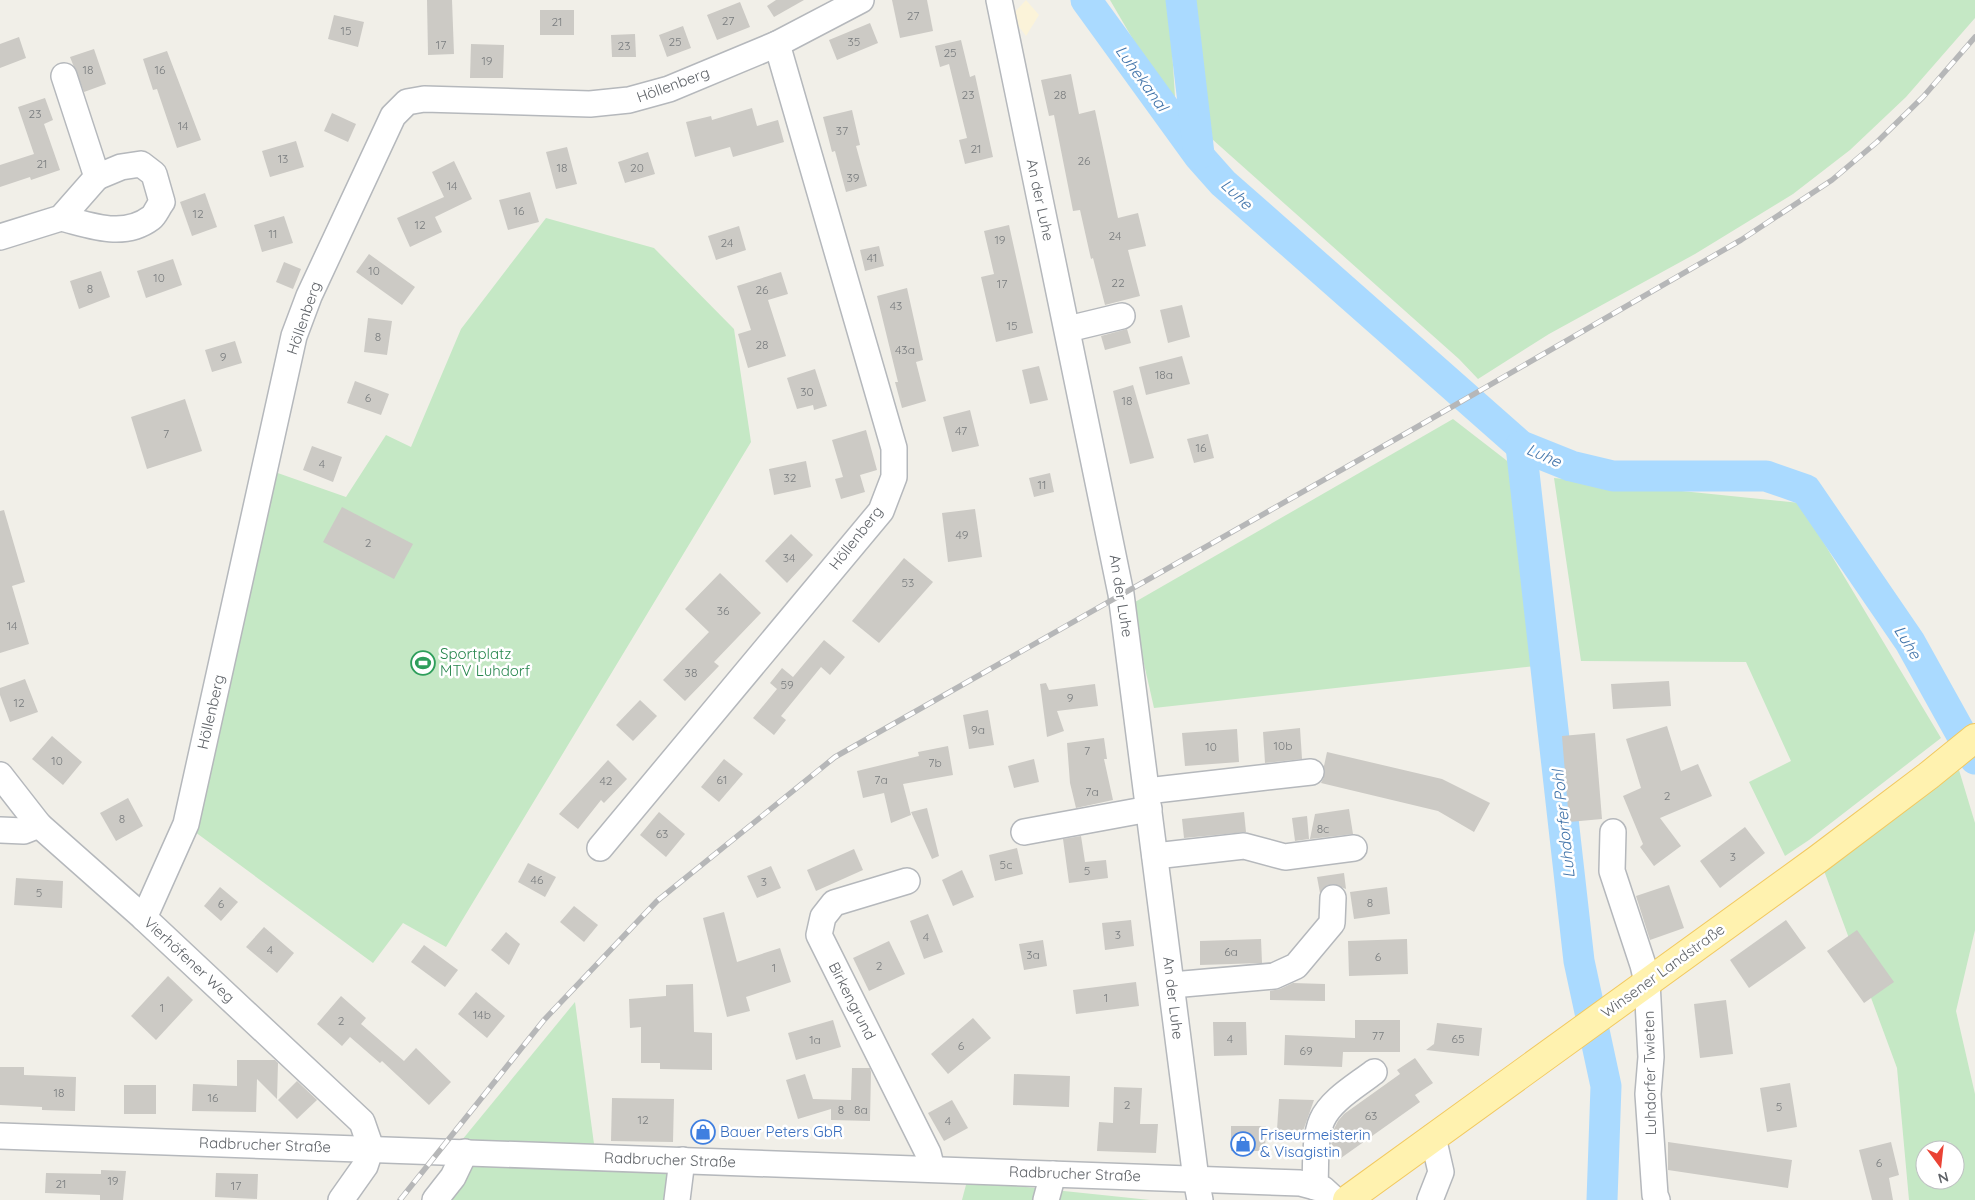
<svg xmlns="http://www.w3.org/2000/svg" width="1975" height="1200" viewBox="0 0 1975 1200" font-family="Quicksand,sans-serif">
<rect width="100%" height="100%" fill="#f1efe8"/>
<g fill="#c5e8c5" fill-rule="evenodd">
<path d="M1110,0H1169L1176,113Z"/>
<path d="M1191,0H1975V18L1906,97L1850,150L1793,194L1695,254L1549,334L1478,379L1459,359L1203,131L1200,44Z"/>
<path d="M546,218L654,248L734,329L751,442L446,947L403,923L373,963L191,829L272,471L346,497L386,435L411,447L461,329Z"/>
<path d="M1453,419L1515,467L1544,665L1154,708L1142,655L1135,602Z"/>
<path d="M1554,478L1800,503L1941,738L1809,840L1785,856L1749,782L1791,761L1746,662L1581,661Z"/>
<path d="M1959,770L1975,823V930L1956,1011L1975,1094V1200H1909L1897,1068L1823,868ZM1925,1150H1955V1180H1925Z"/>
<path d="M575,1002L594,1144L462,1140Z"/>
<path d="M475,1164L677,1166L672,1200H447Z"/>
<path d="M967,1181L1150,1200H962Z"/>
</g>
<path fill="#fbf3d9" d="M1026,0L1039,15L1026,36L1011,16Z"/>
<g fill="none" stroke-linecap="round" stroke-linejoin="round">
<g stroke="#aadaff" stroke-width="31">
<path d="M1086,0L1199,156L1223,183L1521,446L1571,466L1613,476H1766L1806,490L1910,642L1975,759"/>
<path d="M1181,0L1199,154"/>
<path d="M1521,446L1579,961L1606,1086L1602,1200"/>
</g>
</g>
<g fill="#cccac5">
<path d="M427,0H452L454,54L428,55Z"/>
<path d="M776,0H804L774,17L767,6Z"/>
<path d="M892,0H927L933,31L900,38Z"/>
<path d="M740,2L750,27L717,40L707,15Z"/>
<rect x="540" y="10" width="34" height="25"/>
<path d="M334,15L364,22L358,47L328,39Z"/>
<path d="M870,23L878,43L837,60L829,40Z"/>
<path d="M683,26L691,48L667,57L659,35Z"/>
<path d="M635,34L636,57H612L611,35Z"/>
<path d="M19,37L26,58L0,68V44Z"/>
<path d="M961,40L970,77L975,75L993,157L965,164L959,140L967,138L949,64L940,67L935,46Z"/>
<path d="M471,44L504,45L503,78H470Z"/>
<path d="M94,49L106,84L84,92L70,57Z"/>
<path d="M167,51L201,140L177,148L157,89L153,90L143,59Z"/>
<path d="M1071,74L1079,114L1095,110L1118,218L1138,213L1146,246L1128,250L1140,296L1105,305L1093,258L1091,259L1080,210L1073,211L1054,115L1049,116L1041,80Z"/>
<path d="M45,98L53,120L44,124L60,170L31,180L30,177L0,187V165L34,154L18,107Z"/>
<path d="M752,108L757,126L778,120L784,142L733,157L730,147L695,157L686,122L711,116L712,120Z"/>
<path d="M852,110L860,145L856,146L867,186L846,192L835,151L832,152L823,117Z"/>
<path d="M332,113L356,124L348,142L324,131Z"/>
<path d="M296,141L304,167L270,177L262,151Z"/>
<path d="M567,147L577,184L556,189L546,152Z"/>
<path d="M648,152L655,174L625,183L618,162Z"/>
<path d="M454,161L472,199L435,217L442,232L410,247L397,218L444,197L432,172Z"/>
<path d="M530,192L539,222L508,230L499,200Z"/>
<path d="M205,193L217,227L192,236L180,202Z"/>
<path d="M284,216L293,243L262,252L254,225Z"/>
<path d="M1009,225L1033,333L996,342L981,277L994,274L984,231Z"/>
<path d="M739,226L746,250L716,260L708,236Z"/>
<path d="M879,246L884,266L865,271L860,250Z"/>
<path d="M369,254L415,287L402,305L356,272Z"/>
<path d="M173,259L182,285L146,298L137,271Z"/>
<path d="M284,262L301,269L293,289L276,282Z"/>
<path d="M101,271L110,297L79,309L70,281Z"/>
<path d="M781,272L788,294L768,300L786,356L748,368L738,334L751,330L737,286Z"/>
<path d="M907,288L923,360L916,362L926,401L902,408L895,382H898L877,296Z"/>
<path d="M1182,305L1190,337L1168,343L1160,310Z"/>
<path d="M368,318L392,321L387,355L364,352Z"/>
<path d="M1127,329L1131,343L1105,350L1101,336Z"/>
<path d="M235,341L242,363L212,372L205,350Z"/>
<path d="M1182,356L1190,384L1146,395L1139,367Z"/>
<path d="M1039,366L1048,400L1030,404L1022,370Z"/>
<path d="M815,369L827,406L814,410L813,405L797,409L787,378Z"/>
<path d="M355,381L389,394L381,415L347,403Z"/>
<path d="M1133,385L1154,458L1130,464L1113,391Z"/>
<path d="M185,399L202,451L147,469L131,417Z"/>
<path d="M970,410L979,446L952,452L943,417Z"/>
<path d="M866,430L877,470L860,475L865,492L841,499L835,479L843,477L832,440Z"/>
<path d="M1208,434L1214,458L1194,463L1187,439Z"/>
<path d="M312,446L342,457L333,482L303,470Z"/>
<path d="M806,461L811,487L774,495L769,469Z"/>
<path d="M1050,473L1054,492L1034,497L1029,478Z"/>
<path d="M342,507L413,544L394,579L323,542Z"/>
<path d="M975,509L982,557L948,562L942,513Z"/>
<path d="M4,510L25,582L12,586L29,644L0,653V511Z"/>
<path d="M791,534L813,555L787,583L765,561Z"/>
<path d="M904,558L933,582L879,643L852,621Z"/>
<path d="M720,573L761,613L714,662L719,666L685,701L663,680L709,632L685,609Z"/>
<path d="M824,640L845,657L830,675L821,667L781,716L786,720L774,735L753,718L777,689L770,683L782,668L793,677Z"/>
<path d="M25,679L38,712L10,722L0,695V688Z"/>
<path d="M1669,681L1671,706L1613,709L1611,684Z"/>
<path d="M1046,683L1049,690L1095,684L1098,706L1057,711L1064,731L1047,737L1040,684Z"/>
<path d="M640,700L657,716L633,741L616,725Z"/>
<path d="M988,710L994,745L969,749L963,715Z"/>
<path d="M1667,726L1681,771L1698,764L1712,796L1660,818L1681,846L1654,866L1640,847L1643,844L1623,796L1641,788L1626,739Z"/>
<path d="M1300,728L1302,759L1265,763L1263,732Z"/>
<path d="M1237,729L1239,762L1185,766L1182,733Z"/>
<path d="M1595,733L1602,819L1569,822L1562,736Z"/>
<path d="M52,736L82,762L63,785L32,759Z"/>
<path d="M1104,738L1107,759H1104L1113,800L1076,808L1070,783L1067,743Z"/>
<path d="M948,746L953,775L903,784L911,815L891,823L884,793L863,798L857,771L919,756L918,752Z"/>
<path d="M1327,752L1442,779L1490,803L1474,832L1438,811L1321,783L1324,777V766Z"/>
<path d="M724,759L743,774L719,802L701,787Z"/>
<path d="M1034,759L1039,782L1014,788L1008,766Z"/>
<path d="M608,760L627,779L604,803L601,800L578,829L559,814Z"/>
<path d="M128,798L143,826L116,841L100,813Z"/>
<path d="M927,808L939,856L932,859L911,812Z"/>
<path d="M1349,809L1353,834L1310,839L1315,814Z"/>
<path d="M659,812L685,834L666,857L640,835Z"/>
<path d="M1244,812L1246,832L1184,838L1182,819Z"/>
<path d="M1307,816L1309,839L1295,841L1292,818Z"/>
<path d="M1745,827L1765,853L1720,888L1700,861Z"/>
<path d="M1081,836L1085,862L1106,860L1108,878L1069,883L1063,839Z"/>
<path d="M1017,848L1023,874L995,881L989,855Z"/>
<path d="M854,849L863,870L816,891L807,870Z"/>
<path d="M528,863L556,877L545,897L518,882Z"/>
<path d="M771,866L781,888L757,898L747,876Z"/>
<path d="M962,870L974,897L953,906L942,880Z"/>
<path d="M1344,873L1346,889L1333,884L1326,886L1320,893L1317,877Z"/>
<path d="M16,878L63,881L62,908L14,905Z"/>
<path d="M1669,885L1684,928L1650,940L1636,896Z"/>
<path d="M220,887L238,902L221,921L204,906Z"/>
<path d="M1387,887L1390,914L1354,919L1350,892Z"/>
<path d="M574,906L598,925L584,942L560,922Z"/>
<path d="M724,912L737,962L780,948L791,982L746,997L750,1011L727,1017L703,918Z"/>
<path d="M928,914L943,952L924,959L910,921Z"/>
<path d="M1131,920L1134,946L1105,950L1102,923Z"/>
<path d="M1786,920L1806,948L1749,988L1730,960Z"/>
<path d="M264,927L294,953L277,973L246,947Z"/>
<path d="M1857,930L1894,982L1864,1003L1827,951Z"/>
<path d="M506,932L520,944L509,965L491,950Z"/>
<path d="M1261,939L1262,963L1200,965V941Z"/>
<path d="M1407,939L1408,974L1349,976L1348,941Z"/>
<path d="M1043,940L1047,966L1024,970L1019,944Z"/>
<path d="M889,941L905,974L869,991L853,958Z"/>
<path d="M424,945L458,970L445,987L411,962Z"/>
<path d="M168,976L193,1000L156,1040L131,1016Z"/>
<path d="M1136,982L1139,1006L1076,1014L1073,990Z"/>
<path d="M1293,983L1325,984V1001L1270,1000V991L1280,989Z"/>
<path d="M693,984L694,1032L712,1033V1070L660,1069V1063H641V1027L630,1028L629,999L666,996V985Z"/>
<path d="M476,992L505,1016L487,1038L458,1014Z"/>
<path d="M341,996L366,1018L361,1024L404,1061L416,1048L451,1082L429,1105L382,1061L380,1063L350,1037L342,1046L317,1024Z"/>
<path d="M1726,1000L1733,1054L1700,1058L1694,1004Z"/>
<path d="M973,1018L991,1038L948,1074L931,1054Z"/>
<path d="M833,1020L841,1047L796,1060L788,1033Z"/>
<path d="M1355,1020H1400V1052H1343L1342,1067L1284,1065L1285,1035L1355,1038Z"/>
<path d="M1213,1022H1246L1247,1055L1214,1056Z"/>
<path d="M1437,1023L1482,1028L1479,1056L1426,1050L1434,1044Z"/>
<path d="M1415,1058L1433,1083L1415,1095L1420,1102L1341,1158L1331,1143L1333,1131L1338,1121L1344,1114L1400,1074L1397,1070Z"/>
<path d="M237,1060H275L278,1063L277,1099L257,1079L256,1112L192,1111L193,1084L237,1086Z"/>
<path d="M0,1067H24V1075L76,1077L75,1111L42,1110V1107L0,1105Z"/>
<path d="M852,1068H870L871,1072L870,1121L831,1120V1109L798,1119L786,1080L805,1074L813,1099L851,1100Z"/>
<path d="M1014,1074L1070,1076L1069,1107L1013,1105Z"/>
<path d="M297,1081L317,1100L297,1119L278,1100Z"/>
<path d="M1790,1083L1797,1127L1767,1132L1760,1088Z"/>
<rect x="124" y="1085" width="32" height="29"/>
<path d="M1114,1087L1142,1088L1140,1124H1158L1156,1153L1097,1151L1099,1122L1113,1123Z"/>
<path d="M612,1098L674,1099L673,1142L611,1141Z"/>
<path d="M1279,1099L1314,1100L1303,1131L1277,1130Z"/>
<path d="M952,1100L968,1128L944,1141L928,1113Z"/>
<path d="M1231,1126H1266L1265,1151H1231Z"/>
<path d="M1668,1142L1792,1160L1788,1188L1668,1170Z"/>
<path d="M1891,1142L1899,1175L1889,1178L1893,1200H1872L1859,1150Z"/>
<path d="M101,1170L126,1171L123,1200H100V1195L45,1193L46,1173L101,1174Z"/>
<path d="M216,1173L258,1174L257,1199L215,1197Z"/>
</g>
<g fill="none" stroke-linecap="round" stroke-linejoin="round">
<g stroke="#b5b8bc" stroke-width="28">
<g id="minor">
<path d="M999,0L1121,594L1196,1179L1200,1200"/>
<path d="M61,218C90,225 123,239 151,218C155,215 158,207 162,202L154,174L141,164L121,167L97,177"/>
<path d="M0,237L61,218L97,177L64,76"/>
<path d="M1068,329L1122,316"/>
<path d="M0,775L39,825L144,918L362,1122L371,1148"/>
<path d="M1147,791L1311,772"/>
<path d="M0,830L24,831L39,825"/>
<path d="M1024,832L1149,809"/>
<path d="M1613,832L1612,871L1643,965L1647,982L1651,1057L1648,1094L1655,1195L1657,1200"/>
<path d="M600,848L881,511L894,477V448L777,44"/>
<path d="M1155,856L1244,846L1285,857L1354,848"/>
<path d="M907,881L834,903L823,917L819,935L928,1153L932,1169"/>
<path d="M144,918L186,824L294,336L309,296L393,116L407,102L424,99L590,104L629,100L669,89L777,44L861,0"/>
<path d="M1172,985L1274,976L1296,966L1332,923L1333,898"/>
<path d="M0,1136L1300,1183L1323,1189L1335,1200"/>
<path d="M1315,1187C1316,1168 1314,1138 1322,1120C1331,1100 1356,1086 1374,1072"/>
<path d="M341,1200L365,1166L371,1148"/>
<path d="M435,1200L453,1177L465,1152"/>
<path d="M677,1200L682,1160"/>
<path d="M1046,1200L1053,1174"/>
<path d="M1430,1200L1441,1172L1433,1137"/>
</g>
</g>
<g stroke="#f2c960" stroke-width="30">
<path id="major" d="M1347,1200L1818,859L1928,776L1975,738"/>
</g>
<use href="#minor" stroke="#fff" stroke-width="25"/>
<use href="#major" stroke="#fff2af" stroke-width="28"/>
<g stroke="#b6b7b8" stroke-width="5.5">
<path id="rail" d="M400,1200L544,1020L657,901L835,757L1410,431L1741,240L1832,180L1877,142L1923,97L1975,37"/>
</g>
<use href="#rail" stroke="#fff" stroke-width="4" stroke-dasharray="11" stroke-linecap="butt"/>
</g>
<defs>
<g id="stadium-ring" transform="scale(1.25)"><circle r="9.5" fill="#fff" stroke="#2e9e5b" stroke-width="1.5"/><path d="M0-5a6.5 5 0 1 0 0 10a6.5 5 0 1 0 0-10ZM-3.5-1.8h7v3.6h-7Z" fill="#2e9e5b"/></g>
<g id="shop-ring" transform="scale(1.25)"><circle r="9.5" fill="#fff" stroke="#3f7fe0" stroke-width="1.5"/><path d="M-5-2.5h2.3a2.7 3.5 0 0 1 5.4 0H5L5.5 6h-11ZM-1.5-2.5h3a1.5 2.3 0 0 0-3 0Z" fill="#3f7fe0"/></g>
</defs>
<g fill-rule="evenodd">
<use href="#stadium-ring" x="423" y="663"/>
<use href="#shop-ring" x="703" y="1132"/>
<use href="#shop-ring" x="1243" y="1144"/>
</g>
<g text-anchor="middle" stroke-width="5" stroke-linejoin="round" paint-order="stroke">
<g font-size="12" fill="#7a7d7f">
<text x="913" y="20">27</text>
<text x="728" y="25">27</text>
<text x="557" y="26">21</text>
<text x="346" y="35">15</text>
<text x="675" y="46">25</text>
<text x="854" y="46">35</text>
<text x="441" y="49">17</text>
<text x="624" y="50">23</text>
<text x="950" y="57">25</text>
<text x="487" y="65">19</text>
<text x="88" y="74">18</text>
<text x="160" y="74">16</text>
<text x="968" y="99">23</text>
<text x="1060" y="99">28</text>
<text x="35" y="118">23</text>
<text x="183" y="130">14</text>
<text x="842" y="135">37</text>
<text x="976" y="153">21</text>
<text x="283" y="163">13</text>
<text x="1084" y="165">26</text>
<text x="42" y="168">21</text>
<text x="562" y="172">18</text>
<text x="637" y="172">20</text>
<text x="853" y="182">39</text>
<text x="452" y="190">14</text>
<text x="519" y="215">16</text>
<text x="198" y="218">12</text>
<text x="420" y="229">12</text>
<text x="273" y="238">11</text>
<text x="1115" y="240">24</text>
<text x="1000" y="244">19</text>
<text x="727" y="247">24</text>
<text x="872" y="262">41</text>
<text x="374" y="275">10</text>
<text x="159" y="282">10</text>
<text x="1118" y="287">22</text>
<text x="1002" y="288">17</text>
<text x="90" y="293">8</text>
<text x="762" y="294">26</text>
<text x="896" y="310">43</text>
<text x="1012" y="330">15</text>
<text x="378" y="341">8</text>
<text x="762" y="349">28</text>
<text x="905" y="354">43a</text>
<text x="223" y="361">9</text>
<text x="1164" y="379">18a</text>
<text x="807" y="396">30</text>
<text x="368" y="402">6</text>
<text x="1127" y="405">18</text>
<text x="961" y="435">47</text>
<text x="166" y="438">7</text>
<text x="1201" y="452">16</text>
<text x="322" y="468">4</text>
<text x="790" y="482">32</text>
<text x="1042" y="489">11</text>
<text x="962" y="539">49</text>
<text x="368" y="547">2</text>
<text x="789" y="562">34</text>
<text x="908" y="587">53</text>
<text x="723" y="615">36</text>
<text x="12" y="630">14</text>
<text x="691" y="677">38</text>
<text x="787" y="689">59</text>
<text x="1070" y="702">9</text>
<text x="19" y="707">12</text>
<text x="978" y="734">9a</text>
<text x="1283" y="750">10b</text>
<text x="1211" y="751">10</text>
<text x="1087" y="755">7</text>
<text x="57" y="765">10</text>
<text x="935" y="767">7b</text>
<text x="722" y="784">61</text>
<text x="881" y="784">7a</text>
<text x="606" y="785">42</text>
<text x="1092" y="796">7a</text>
<text x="1667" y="800">2</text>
<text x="122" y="823">8</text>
<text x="1323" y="833">8c</text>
<text x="662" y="838">63</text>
<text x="1733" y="861">3</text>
<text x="1006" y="869">5c</text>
<text x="1087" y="875">5</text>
<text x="537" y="884">46</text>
<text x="764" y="886">3</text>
<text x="39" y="897">5</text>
<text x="1370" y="907">8</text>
<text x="221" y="908">6</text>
<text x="1118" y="939">3</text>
<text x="926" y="941">4</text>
<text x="270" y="954">4</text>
<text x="1231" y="956">6a</text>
<text x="1033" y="959">3a</text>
<text x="1378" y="961">6</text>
<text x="879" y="970">2</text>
<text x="774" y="972">1</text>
<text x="1106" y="1002">1</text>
<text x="162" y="1012">1</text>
<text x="482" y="1019">14b</text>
<text x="341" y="1025">2</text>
<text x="1378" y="1040">77</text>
<text x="1230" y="1043">4</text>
<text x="1458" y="1043">65</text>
<text x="815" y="1044">1a</text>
<text x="961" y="1050">6</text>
<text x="1306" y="1055">69</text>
<text x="59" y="1097">18</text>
<text x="213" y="1102">16</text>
<text x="1127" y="1109">2</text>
<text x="1779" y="1111">5</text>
<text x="841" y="1114">8</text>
<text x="861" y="1114">8a</text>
<text x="1371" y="1120">63</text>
<text x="643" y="1124">12</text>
<text x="948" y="1125">4</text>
<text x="1879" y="1167">6</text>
<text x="113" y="1185">19</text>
<text x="61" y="1188">21</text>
<text x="236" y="1190">17</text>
</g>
<g font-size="15" fill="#5f6368" stroke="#fff">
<text transform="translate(673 85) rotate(-20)" y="5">Höllenberg</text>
<text transform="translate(1040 200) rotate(78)" y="5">An der Luhe</text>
<text transform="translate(304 318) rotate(-71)" y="5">Höllenberg</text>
<text transform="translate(856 538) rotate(-52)" y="5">Höllenberg</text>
<text transform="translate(1121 596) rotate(81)" y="5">An der Luhe</text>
<text transform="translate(211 712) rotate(-77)" y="5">Höllenberg</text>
<text transform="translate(189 960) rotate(43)" y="5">Vierhöfener Weg</text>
<text transform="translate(1663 971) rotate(-36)" y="5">Winsener Landstraße</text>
<text transform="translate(1173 998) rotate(83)" y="5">An der Luhe</text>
<text transform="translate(852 1001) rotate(63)" y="5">Birkengrund</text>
<text transform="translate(1650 1073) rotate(-91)" y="5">Luhdorfer Twieten</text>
<text transform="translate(265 1145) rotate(2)" y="5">Radbrucher Straße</text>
<text transform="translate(670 1160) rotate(2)" y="5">Radbrucher Straße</text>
<text transform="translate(1075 1174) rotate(2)" y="5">Radbrucher Straße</text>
</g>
<g font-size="15" fill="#27864d" stroke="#fff" text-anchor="start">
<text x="440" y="659">Sportplatz<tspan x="440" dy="17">MTV Luhdorf</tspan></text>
</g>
<g font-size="15" fill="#366cbe" stroke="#fff" text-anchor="start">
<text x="720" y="1137">Bauer Peters GbR</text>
<text x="1260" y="1140">Friseurmeisterin<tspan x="1260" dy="17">&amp; Visagistin</tspan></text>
</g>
<g font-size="16" font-style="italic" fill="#4174aa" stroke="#fff">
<text transform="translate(1142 78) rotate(54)" y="6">Luhekanal</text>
<text transform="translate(1237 194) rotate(43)" y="6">Luhe</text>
<text transform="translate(1544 455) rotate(23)" y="6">Luhe</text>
<text transform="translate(1908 642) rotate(58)" y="6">Luhe</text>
<text transform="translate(1563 824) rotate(-96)" y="6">Luhdorfer Pohl</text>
</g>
</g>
<g transform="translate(1940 1165) rotate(165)"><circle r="24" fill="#ffffff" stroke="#bfc1c3"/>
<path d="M0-4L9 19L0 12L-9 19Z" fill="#ea4335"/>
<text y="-8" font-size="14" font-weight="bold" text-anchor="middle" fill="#5f6368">N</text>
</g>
</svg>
